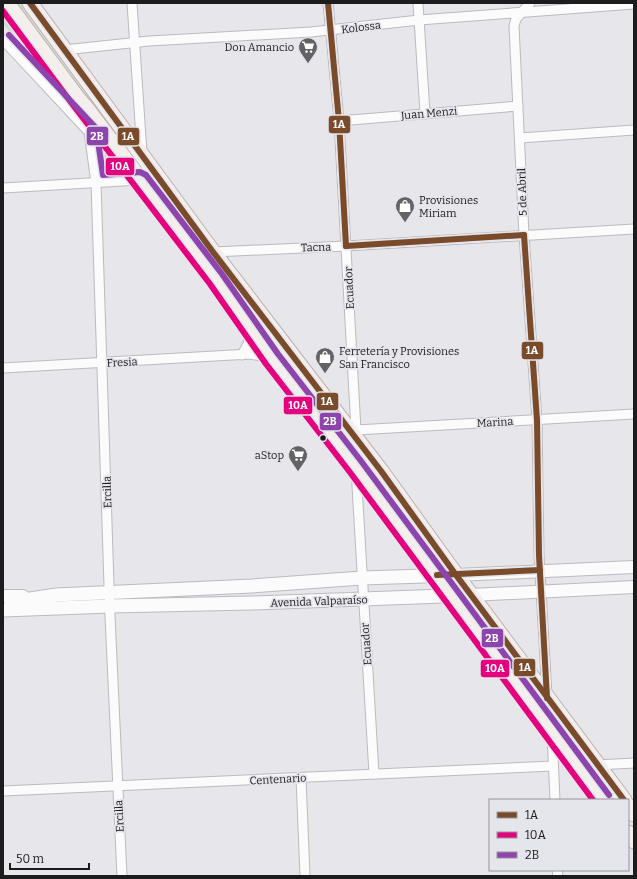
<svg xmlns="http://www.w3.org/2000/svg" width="637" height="879" viewBox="0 0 637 879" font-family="Bitter,serif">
<rect width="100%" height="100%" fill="#e6e6eb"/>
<g fill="#d2dcce">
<path d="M15,3H23L440,561H434Z"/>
<path d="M3,8L83,110L84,121L31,55L3,24Z"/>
<path d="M99,131L125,168C121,169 117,170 112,170C97,171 99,142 99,131Z"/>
<path d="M475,606L616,800H610L555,725L470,607Z"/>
</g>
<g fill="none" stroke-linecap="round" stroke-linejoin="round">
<g stroke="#bbbbbf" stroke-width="11">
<g id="minor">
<path d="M132,3L142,153"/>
<path d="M328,3L339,121L356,430"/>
<path d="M418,3L425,113"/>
<path d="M530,3L516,19L514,26L524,235L537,420L539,555L547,695"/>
<path d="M3,40L89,132"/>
<path d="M64,50L149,41L311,32L419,20L634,4"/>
<path d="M87,111L89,132L96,183L110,616L122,876"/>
<path d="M339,121L518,106"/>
<path d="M520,138L634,130"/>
<path d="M3,188L140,180"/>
<path d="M213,252L346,246L634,229"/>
<path d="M242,355L248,344L252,330"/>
<path d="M3,368L250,354L271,358"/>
<path d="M356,430L634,414"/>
<path d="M356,469L374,774"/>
<path d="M552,733L555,800"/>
<path d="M597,765L634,763"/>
<path d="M301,778L305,876"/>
<path d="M3,791L553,766"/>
<path d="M557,870L558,876"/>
</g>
</g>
<g stroke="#bbbbbf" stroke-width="14">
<g id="tertiary">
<path d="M456,575L634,567"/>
<path d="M471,595L634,587"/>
<path d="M3,596H23"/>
</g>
</g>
<g stroke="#bbbbbf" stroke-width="15">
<g id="secondary">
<path d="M11,602L56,595L252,586L362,578L456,575"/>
<path d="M3,610L110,606L252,603L471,595"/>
</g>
</g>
<g stroke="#bbb2b1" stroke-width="17">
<g id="primary">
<path d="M7,3L76,96L87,109L216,279L272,359L355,466L603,800"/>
<path d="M30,3L213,252L381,471L456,575L624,800"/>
<path d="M628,806L634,814"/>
<path d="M628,833L634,841"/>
</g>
</g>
<use href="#minor" stroke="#fbfbfc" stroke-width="9"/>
<use href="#tertiary" stroke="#fbfbfc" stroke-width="12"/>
<use href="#secondary" stroke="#fbfbfc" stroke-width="13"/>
<use href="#primary" stroke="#f4efed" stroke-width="15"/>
<g stroke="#e5e5ec" stroke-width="9">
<g id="bus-1">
<path d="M30,3L213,252L381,471L456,575L624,800"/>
<path d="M328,3L339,121L346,246"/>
<path d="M524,235L537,420L539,555L547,698"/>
<path d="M346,246L524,235"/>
<path d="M437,575L540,570"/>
</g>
</g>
<g stroke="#e5e5ec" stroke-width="9">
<path id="bus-2" d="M3,11L70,101L210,284L266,364L349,471L593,800"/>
</g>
<g stroke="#e5e5ec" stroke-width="9">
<path id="bus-3" d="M9,35L96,128L103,175L140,172L146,175L222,274L278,354L361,461L609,795"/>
</g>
<use href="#bus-1" stroke="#7a4b2a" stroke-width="6"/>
<use href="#bus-2" stroke="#e5007d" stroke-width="6"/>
<use href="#bus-3" stroke="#8e44ad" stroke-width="6"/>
</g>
<defs>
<g id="supermarket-pin" transform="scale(1)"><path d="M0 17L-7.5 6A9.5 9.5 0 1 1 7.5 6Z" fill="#636366" stroke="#e5e5ec"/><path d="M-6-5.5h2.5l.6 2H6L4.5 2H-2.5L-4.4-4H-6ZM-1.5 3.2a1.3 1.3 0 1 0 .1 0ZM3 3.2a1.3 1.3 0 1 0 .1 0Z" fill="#fff"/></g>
<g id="shop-pin" transform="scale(1)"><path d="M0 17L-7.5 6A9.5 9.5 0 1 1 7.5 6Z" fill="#636366" stroke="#e5e5ec"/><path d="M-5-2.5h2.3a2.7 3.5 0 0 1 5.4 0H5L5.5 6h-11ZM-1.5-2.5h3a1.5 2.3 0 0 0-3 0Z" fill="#fff"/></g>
</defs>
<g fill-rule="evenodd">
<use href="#supermarket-pin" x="308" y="47"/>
<use href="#shop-pin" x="405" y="206"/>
<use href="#shop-pin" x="325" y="357"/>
<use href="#supermarket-pin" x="298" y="455"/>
</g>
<circle fill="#1c1c1e" stroke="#e5e5ec" stroke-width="1.5" cx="323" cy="438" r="3.5"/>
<g text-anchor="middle" stroke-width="3.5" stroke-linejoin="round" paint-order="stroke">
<g font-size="11" fill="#1c1c1e" stroke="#e5e5ec">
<text transform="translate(361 27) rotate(-7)" y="4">Kolossa</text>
<text transform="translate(429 113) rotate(-5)" y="4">Juan Menzi</text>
<text transform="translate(522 192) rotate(-92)" y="4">5 de Abril</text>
<text transform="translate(316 247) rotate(-2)" y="4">Tacna</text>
<text transform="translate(349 288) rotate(-93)" y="4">Ecuador</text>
<text transform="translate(122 362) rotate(-3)" y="4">Fresia</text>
<text transform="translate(495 422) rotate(-3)" y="4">Marina</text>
<text transform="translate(107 492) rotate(-92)" y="4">Ercilla</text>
<text transform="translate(319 601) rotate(-2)" y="4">Avenida Valparaíso</text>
<text transform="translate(366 644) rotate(-94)" y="4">Ecuador</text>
<text transform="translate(278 779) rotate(-3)" y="4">Centenario</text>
<text transform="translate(119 816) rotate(-93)" y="4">Ercilla</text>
</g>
<g font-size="11" fill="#1c1c1e" stroke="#e5e5ec" text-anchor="end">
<text x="294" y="51">Don Amancio</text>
<text x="419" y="204" text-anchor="start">Provisiones<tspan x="419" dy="13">Miriam</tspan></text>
<text x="339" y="355" text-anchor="start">Ferretería y Provisiones<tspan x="339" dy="13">San Francisco</tspan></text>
<text x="284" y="459">aStop</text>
</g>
</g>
<g stroke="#e5e5ec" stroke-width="1.5">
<rect x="328" y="115" width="23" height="19" rx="4" fill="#7a4b2a"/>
<rect x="86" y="126" width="23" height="20" rx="4" fill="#8e44ad"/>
<rect x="117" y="127" width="23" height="19" rx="4" fill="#7a4b2a"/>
<rect x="105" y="157" width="30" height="19" rx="4" fill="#e5007d"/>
<rect x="521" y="341" width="23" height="19" rx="4" fill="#7a4b2a"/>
<rect x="316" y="392" width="23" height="19" rx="4" fill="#7a4b2a"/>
<rect x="283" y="396" width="30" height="19" rx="4" fill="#e5007d"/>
<rect x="319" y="412" width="23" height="19" rx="4" fill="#8e44ad"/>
<rect x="481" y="628" width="23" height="20" rx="4" fill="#8e44ad"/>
<rect x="513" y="658" width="23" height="19" rx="4" fill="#7a4b2a"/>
<rect x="480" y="659" width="30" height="19" rx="4" fill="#e5007d"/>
</g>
<g font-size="11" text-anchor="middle" font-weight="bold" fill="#fff">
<text x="339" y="128">1A</text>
<text x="97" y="140">2B</text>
<text x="128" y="140">1A</text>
<text x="120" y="170">10A</text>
<text x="532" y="354">1A</text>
<text x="327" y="405">1A</text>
<text x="298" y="409">10A</text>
<text x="330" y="425">2B</text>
<text x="492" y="642">2B</text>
<text x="525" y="671">1A</text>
<text x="495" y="672">10A</text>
</g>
<rect width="637" height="879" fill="none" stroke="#1c1c1e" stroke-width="8"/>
<rect x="489" y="799" width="140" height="72" fill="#e5e5ec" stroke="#95959a"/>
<rect x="497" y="812" width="20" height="6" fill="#7a4b2a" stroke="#95959a"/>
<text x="525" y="819" font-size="12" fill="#1c1c1e">1A</text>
<rect x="497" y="832" width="20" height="6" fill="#e5007d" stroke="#95959a"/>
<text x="525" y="839" font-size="12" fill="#1c1c1e">10A</text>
<rect x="497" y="852" width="20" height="6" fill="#8e44ad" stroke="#95959a"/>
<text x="525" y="859" font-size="12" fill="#1c1c1e">2B</text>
<path d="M10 863v6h79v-6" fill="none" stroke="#1c1c1e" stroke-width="2"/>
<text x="16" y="863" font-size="12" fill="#1c1c1e" stroke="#e5e5ec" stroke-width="3" paint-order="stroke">50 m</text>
</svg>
